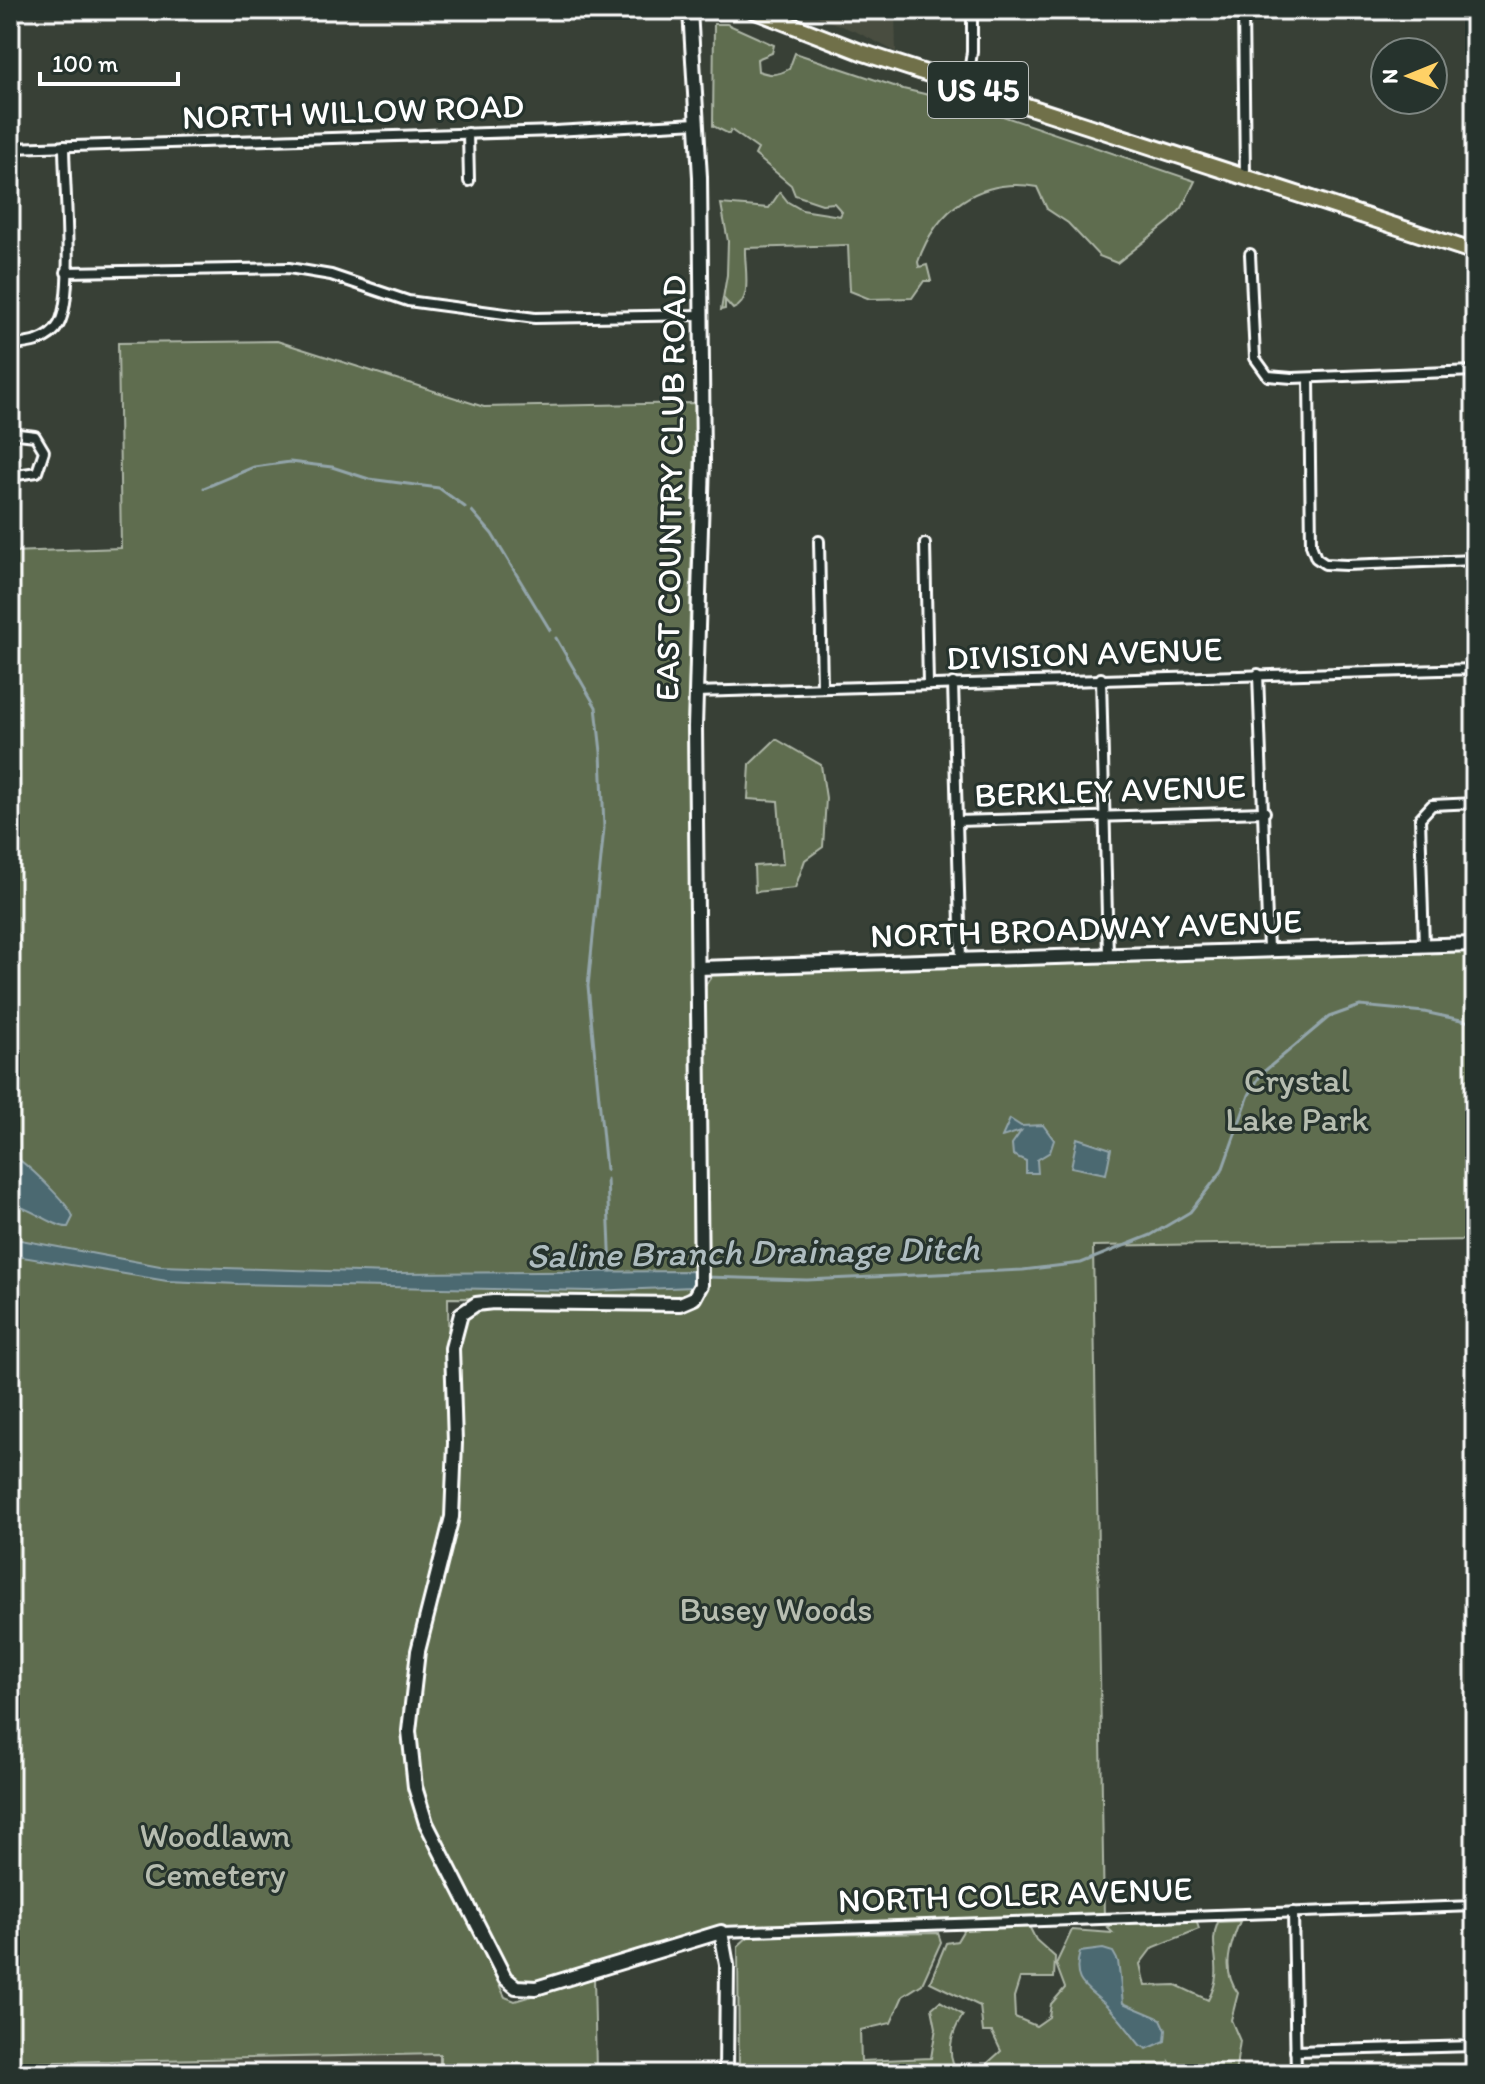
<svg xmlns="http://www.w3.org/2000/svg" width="1485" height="2084" viewBox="0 0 1485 2084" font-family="Itim,sans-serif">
<rect width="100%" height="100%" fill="#384036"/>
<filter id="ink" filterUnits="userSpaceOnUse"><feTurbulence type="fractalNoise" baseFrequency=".0125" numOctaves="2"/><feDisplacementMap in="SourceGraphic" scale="16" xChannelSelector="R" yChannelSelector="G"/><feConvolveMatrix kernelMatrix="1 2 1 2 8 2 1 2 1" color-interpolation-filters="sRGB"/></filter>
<g filter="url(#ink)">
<g fill="#494d40">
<path d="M801,10H895L896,52L859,33Z"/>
<path d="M441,2054L440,2074H10V2063Z"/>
</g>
<g fill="#5e6d4f" stroke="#aeb6a7" stroke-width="2">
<path d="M714,24H727L774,45L772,53L757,59L758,71C770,75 777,76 789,69L795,53L903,89L964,103L1195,181L1182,208L1170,221L1117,263L1099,256L1068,223L1047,209L1037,187C980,177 936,209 918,262L919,267L927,265L931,281H924L912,298L870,299L850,291L848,245L745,248C744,266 754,302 733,309L725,300V309L721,310L727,275L728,241L721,204L769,208L780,192L788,202L802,210L840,216L842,212L834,203L822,204L795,195L791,185L755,155L758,149L731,130L729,134L713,126Z"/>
<path d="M277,341L484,407L696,403L689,646L693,1287L681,1297L662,1299L448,1298L450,1461L446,1519L412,1656L405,1737L423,1828L505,1997L515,2001L594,1977L596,2071L440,2074V2054L10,2063V552L121,548L118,343Z"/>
<path d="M776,739L821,765L826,798L823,847L805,860L795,888L755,892L754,866L783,864L778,801L748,799L750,764Z"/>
<path d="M1475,950V1240L1093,1246L1104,1919L721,1932L595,1971L516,1987L426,1823L409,1714L446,1544L452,1348L467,1309L669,1304L697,1295L703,989L713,974Z"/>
<path d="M1196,1920L1199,1929L1152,1948L1140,1964L1145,1986L1176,1985L1208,2000C1227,1966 1206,1950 1218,1922L1240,1921C1230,1945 1221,1971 1238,1993L1231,2020L1240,2041L1235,2074H1204L1202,2065L1173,2066L1170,2062L1171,2074H739L738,1946L749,1936L938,1933L941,1942L922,1984L903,1996L891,2023L860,2030L861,2061L931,2058L936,2028L932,2008L940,2001L963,2015C952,2032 944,2055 959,2072L981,2069L1001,2051L992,2032H983L980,2006L930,1982L946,1943L957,1941L966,1926H1029L1036,1940L1055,1957L1054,1978H1020L1014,1997L1015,2017L1036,2026L1049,2017L1051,2004L1065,1988L1056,1964L1072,1930L1113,1933L1107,1927L1117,1922Z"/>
</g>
<g fill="#4b6971" stroke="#93a5aa" stroke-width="2">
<path d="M1010,1119L1021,1126L1043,1125L1054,1140L1050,1152L1037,1160L1038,1173H1026V1161L1013,1155L1012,1144L1021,1131L1002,1137Z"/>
<path d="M1077,1138L1111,1149L1106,1174L1071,1167Z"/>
<path d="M10,1155C23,1158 71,1207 73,1217L68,1227C55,1228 31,1207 10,1204Z"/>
<path d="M10,1238L160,1266L391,1273L694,1271L693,1287L591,1291L238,1284L167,1281L10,1255Z"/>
<path d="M1103,1949L1113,1952L1118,1961L1123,2003L1161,2019L1166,2030L1165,2041L1147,2049L1140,2045C1129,2032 1119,2016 1106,2005C1086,1987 1071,1983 1080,1952Z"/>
</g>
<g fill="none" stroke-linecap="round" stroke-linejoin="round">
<g stroke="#93a5aa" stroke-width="3">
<path d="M204,488L254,467L290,462L332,467L369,479L439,488L465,507"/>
<path d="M472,511L492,534L550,630"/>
<path d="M556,638L596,707L601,752L604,828L588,986L606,1170"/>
<path d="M607,1179L611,1271"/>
<path d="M706,1277L807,1280L1023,1270L1081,1263L1151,1235L1190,1212L1222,1171L1249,1095L1261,1074L1329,1017L1360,1006L1424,1012L1475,1023"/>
</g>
<g stroke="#fff" stroke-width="14">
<g id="street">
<path d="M1243,10L1245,177"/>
<path d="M967,86L972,52V10"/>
<path d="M468,133L469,181"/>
<path d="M10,148L555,131L697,123"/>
<path d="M1250,254L1255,358L1268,376L1292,378L1475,371"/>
<path d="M66,272L289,268L331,275L408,301L535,318L701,315"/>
<path d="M10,345C28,344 49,342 59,324C75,295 64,184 64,146"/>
<path d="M1309,378L1311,545L1316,558L1325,564L1346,565L1475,560"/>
<path d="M10,433L35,436L44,451L37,472L10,476"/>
<path d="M819,541L822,686"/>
<path d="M925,544L928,684"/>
<path d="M1258,674L1268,949"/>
<path d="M1101,678L1108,955"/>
<path d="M953,683L961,959"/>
<path d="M695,692L1475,669"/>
<path d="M957,821L1265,812"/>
<path d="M1424,946L1420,818L1432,805L1475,803"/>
<path d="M1293,1912L1296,2074"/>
<path d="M721,1932L1475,1906"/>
<path d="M1295,2051L1475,2046"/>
</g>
</g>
<g stroke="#fff" stroke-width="18">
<g id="secondary">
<path d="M690,10L700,177L703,461L695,727L701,1285L694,1298L680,1304L493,1302L476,1304L461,1314L452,1348L455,1443L452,1517L418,1651L409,1731L415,1787L426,1823L505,1978L516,1987L536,1988L721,1932L727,1965L726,2074"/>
<path d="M698,968L1475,944"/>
</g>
</g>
<g stroke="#fff" stroke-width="20">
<path id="primary" d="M753,10L861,52L1475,252"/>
</g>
<use href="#street" stroke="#26332d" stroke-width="8"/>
<use href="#secondary" stroke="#26332d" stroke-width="12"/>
<use href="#primary" stroke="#6f704a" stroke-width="14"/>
</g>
</g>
<g text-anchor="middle" stroke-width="6" stroke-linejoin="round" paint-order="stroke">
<rect fill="#26332d" stroke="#bec2c0" stroke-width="2" x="928" y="62" width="100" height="56" rx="6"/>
<g font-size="32" font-weight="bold" fill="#fff">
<text x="978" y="101">US 45</text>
</g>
<g font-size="34" fill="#fff" stroke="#26332d">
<text transform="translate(353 111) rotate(-2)" y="12">NORTH WILLOW ROAD</text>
<text transform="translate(670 488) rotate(-89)" y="12">EAST COUNTRY CLUB ROAD</text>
<text transform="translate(1084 653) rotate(-2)" y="12">DIVISION AVENUE</text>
<text transform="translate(1110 790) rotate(-2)" y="12">BERKLEY AVENUE</text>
<text transform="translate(1086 928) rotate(-2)" y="12">NORTH BROADWAY AVENUE</text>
<text transform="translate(1015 1894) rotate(-2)" y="12">NORTH COLER AVENUE</text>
</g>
<g font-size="34" fill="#b7bdb0" stroke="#26332d">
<text x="1297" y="1092">Crystal<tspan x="1297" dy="39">Lake Park</tspan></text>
<text x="776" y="1621">Busey Woods</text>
<text x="215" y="1847">Woodlawn<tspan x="215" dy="39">Cemetery</tspan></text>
</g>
<g font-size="36" font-style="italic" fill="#aebcbf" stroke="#26332d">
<text transform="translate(753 1251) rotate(-1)" y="13">Saline Branch Drainage Ditch</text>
</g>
</g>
<rect width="1485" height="2084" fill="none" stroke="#26332d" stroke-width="40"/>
<rect x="20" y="20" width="1445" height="2044" fill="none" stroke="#fff" stroke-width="3" filter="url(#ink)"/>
<g transform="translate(1409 76) rotate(269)"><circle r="38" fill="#26332d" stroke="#7d8581" stroke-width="2"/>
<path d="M0-6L14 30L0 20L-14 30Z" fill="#ffd166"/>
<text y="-12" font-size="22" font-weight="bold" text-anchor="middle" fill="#ffffff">N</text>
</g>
<path d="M40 72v12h138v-12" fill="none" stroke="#ffffff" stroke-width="4"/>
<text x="52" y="72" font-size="24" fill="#ffffff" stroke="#26332d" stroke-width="6" paint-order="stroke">100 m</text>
</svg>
